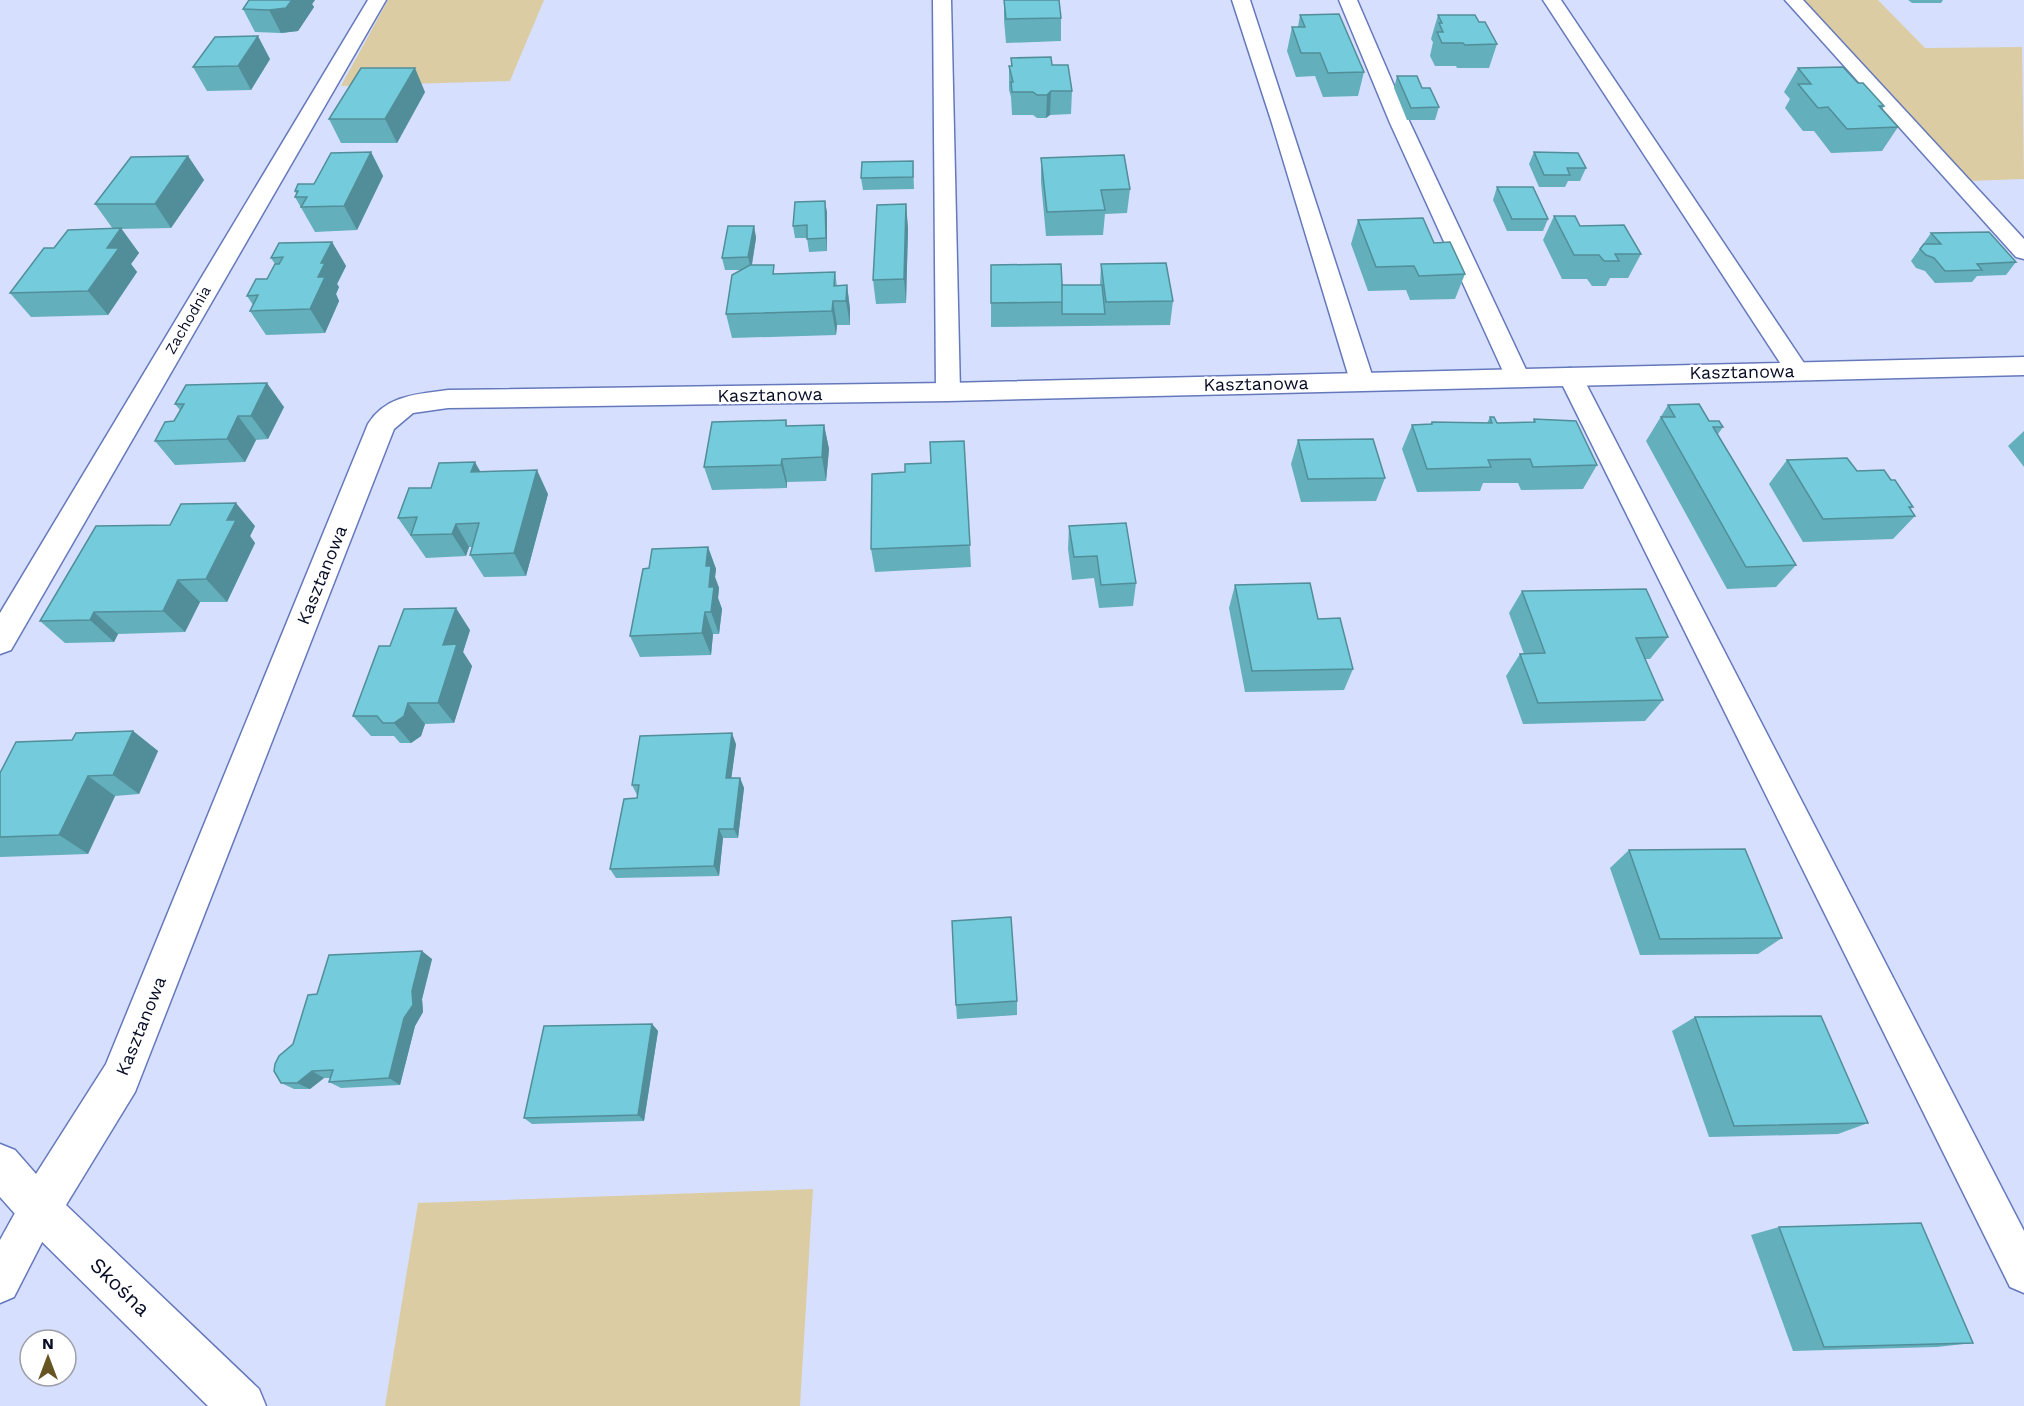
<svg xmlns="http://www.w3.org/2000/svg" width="2024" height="1406" viewBox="0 0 2024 1406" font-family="'Work Sans',sans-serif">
<rect width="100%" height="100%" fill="#d6e0fe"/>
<g fill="#dbcca3">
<path d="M388,0H544L510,81L341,86Z"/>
<path d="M1800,0H1878L1925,48L2022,47L2024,179L1969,181Z"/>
<path d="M813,1189L800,1406H385L418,1203Z"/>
</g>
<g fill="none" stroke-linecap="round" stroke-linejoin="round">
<g stroke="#6578bc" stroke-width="3">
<g id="lane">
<path d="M933,0H951L960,392L957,398L948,400L939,398L936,392Z"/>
<path d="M1232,0H1250L1374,381L1371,387L1362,389L1353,387L1350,381L1271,120Z"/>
<path d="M1339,0H1357L1410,123L1530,378L1527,384L1518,386L1509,384L1506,378L1390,123Z"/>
<path d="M1543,0H1561L1806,366L1810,372L1806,378L1798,380L1790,378Z"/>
<path d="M1785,0H1803L2024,239V259L2016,257Z"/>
<path d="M1570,368L1578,370L1582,376L2024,1231V1293L2010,1287L1558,376L1562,370Z"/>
<path d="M39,1189L53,1195L59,1209L14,1297L0,1303V1240L25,1195Z"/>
</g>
</g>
<g stroke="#6578bc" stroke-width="3">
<g id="street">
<path d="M368,0H386L11,650L0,654V613Z"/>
<path d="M2024,357V375L948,401L448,408L413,413L394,429L135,1092L66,1205L259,1389L266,1406H208L24,1224L0,1197V1144L15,1150L36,1174L106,1064L368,424C386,395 418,394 448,390L948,383Z"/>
</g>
</g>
<use href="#lane" fill="#fff" fill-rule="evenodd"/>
<use href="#street" fill="#fff" fill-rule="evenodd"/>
</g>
<g fill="#64afbc">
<path d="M249,0H315L312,4L314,7L298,31L281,33L255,32L243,9Z"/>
<path d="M1004,0L1061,18V41L1006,43L1004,20Z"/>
<path d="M1908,0H1943L1941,3H1912Z"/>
<path d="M1300,15L1364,72L1358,96L1323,97L1315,76L1296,77L1287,51L1292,27H1298Z"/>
<path d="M1438,15L1479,22L1497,44L1489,68H1457L1456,66H1435L1430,56L1433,42L1431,39Z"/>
<path d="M1011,58L1052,65L1072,91L1071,114L1050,115L1046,118H1037L1033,115H1012L1011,97L1009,90V66H1011Z"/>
<path d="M270,59L251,90L207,91L193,67Z"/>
<path d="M1798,68L1858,83L1884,106L1882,110L1898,127L1882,151L1831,153L1814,131H1803L1785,108L1790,99L1784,92Z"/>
<path d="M1397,76L1422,88L1439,107L1435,120H1407L1394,88Z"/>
<path d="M425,92L397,143H341L329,119Z"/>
<path d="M371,152L383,176L357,230L315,232L295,197L296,194L295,191L314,184Z"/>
<path d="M1534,152L1586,168L1580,181H1568L1565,187H1539L1529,164Z"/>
<path d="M188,156L204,180L171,228L121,229L139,253L131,264L137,272L108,315L31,317L10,293L54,248L113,229L95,204Z"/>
<path d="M1041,158L1130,189L1127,213L1105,214L1103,235L1046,236L1041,182Z"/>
<path d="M913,161L914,189L863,190L861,178Z"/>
<path d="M1497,187L1548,219L1543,231H1507L1493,200Z"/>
<path d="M825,201L827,213V251L809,252L807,238H795L793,226Z"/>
<path d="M906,204L908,229L906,303L876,304L873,280Z"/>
<path d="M1554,216L1580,226L1641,254L1628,278H1610L1606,286H1592L1587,279H1562L1543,240Z"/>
<path d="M1358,220L1434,243L1465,274L1455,299L1410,300L1406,290L1368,291L1351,244Z"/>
<path d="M754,226L756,238L752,265L776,274L835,272L837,286L847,285L850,309V325H837L836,335L732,338L726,314L742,270H725L722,258Z"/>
<path d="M1931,233L2016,262L2006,275L1977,276L1972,282L1935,283L1925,271L1916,268L1911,261Z"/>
<path d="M332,242L346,266L337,284L339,287L336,294L339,301L325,333L266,335L250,311L253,305L247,296L267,279L275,264L271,258Z"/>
<path d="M1101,264L1173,301L1170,325L991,327V303L1062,285H1100Z"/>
<path d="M186,385L284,407L268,439L256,440L245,462L175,465L155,441L174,421L180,410L175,404Z"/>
<path d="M1668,405L1709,421L1723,427L1718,434L1796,565L1776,587L1727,589L1646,441Z"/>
<path d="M1490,417L1497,423L1533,422L1534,419L1597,465L1583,489L1521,490L1518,483H1483L1480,491L1417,492L1402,449L1412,425L1430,424L1432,422L1487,423Z"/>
<path d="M786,420L787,426L824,425L829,449L826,481L787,482V488L712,490L704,467Z"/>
<path d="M2024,431V467L2008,446Z"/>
<path d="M1298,440L1385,478L1376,501L1301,502L1291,464Z"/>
<path d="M964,441L971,567L875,572L871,549L905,472L931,463Z"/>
<path d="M1787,460L1857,471L1891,480L1913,507L1910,509L1915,516L1893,539L1803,542L1769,484Z"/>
<path d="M480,472L548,494L526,576L484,577L470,555L472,547H469L466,556L426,558L398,518L431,488Z"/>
<path d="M255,526L250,536L255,543L227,602H200L185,632L118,634L114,642L65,643L40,621Z"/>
<path d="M1069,526L1136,583L1133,606L1099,608L1094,578L1072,580L1068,549Z"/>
<path d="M708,547L716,569L715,577L719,588L718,598L722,609L719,634H713L711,655L640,657L630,636L649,568Z"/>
<path d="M1235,585L1318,619L1353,669L1344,690L1245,692L1229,608Z"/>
<path d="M1522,591L1668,637L1650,659H1645L1663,700L1645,721L1523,724L1506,676L1520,654H1524L1509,613Z"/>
<path d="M470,630L463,652L472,666L454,723L425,724L421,736L411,743H400L394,736H371L353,716L390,646Z"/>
<path d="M133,731L158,751L139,794L115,796L88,854L0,857V773L72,740Z"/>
<path d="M736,744L731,778H740L744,788L738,838H723L719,876L616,878L610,869L637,798V795L632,785Z"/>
<path d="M1629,850L1782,938L1758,954L1640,955L1610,868Z"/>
<path d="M432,959L422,999L423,1012L415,1026L400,1085L341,1088L329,1082L331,1078H324L310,1089H294L281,1083L293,1044L317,994Z"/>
<path d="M1017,1001V1015L957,1019L956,1005Z"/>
<path d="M1695,1017L1868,1123L1838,1134L1709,1137L1672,1031Z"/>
<path d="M652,1024L658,1031L644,1121L532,1124L524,1118Z"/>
<path d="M1779,1227L1973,1343L1937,1347L1793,1351L1751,1235Z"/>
</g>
<g fill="#518e99">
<path d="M292,0H315L312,4L314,7L298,31L281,33L269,10Z"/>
<path d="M258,36L270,59L251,90L238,66Z"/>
<path d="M415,68L425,92L397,143L385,119Z"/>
<path d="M1051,91L1050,115L1046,118L1047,95Z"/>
<path d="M371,152L383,176L357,230L344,206Z"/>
<path d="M188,156L204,180L171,228L155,204Z"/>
<path d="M825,201L827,213V251L826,238Z"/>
<path d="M906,204L908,229L906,303L904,279Z"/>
<path d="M754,226L756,238L751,269L748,257Z"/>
<path d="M121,228L139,253L131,264L137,272L108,315L88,291L107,248Z"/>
<path d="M332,242L346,266L337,284L339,287L336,294L339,301L325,333L310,309L321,263Z"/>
<path d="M847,285L850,309V325L846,301Z"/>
<path d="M833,301L837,325L836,335L832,311Z"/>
<path d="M267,383L284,407L268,439L251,416Z"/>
<path d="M238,416L256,440L245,462L227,439Z"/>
<path d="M824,425L829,449L826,481L822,457Z"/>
<path d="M782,459L787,482V488L781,465Z"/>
<path d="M475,462L488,485L471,472Z"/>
<path d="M537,470L548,494L526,576L514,553Z"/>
<path d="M236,503L255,526L250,536L255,543L227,602L206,579L227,520Z"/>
<path d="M456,524L469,547L466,556L452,534Z"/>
<path d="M708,547L716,569L715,577L719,588L718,598L722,609L719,634L711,612L706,566Z"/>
<path d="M178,580L200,602L185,632L163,611Z"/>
<path d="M456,608L470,630L463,652L472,666L454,723L438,703L443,645Z"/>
<path d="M94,612L118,634L114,642L90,620Z"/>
<path d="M705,612L713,634L711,655L702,633Z"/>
<path d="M408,703L425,724L421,736L411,743L394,723Z"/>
<path d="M133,731L158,751L139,794L113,775Z"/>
<path d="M732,733L736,744L730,788L726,778Z"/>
<path d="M88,776L115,796L88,854L59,835Z"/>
<path d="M740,778L744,788L738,838L734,829Z"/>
<path d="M719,829L723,838L719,876L714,866Z"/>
<path d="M422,951L432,959L422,999L423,1012L415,1026L400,1085L389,1078Z"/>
<path d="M652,1024L658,1031L644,1121L638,1115Z"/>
<path d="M312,1071L324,1078L310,1089L297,1083Z"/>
</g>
<g fill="#74cbdb" stroke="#518e99" stroke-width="1.5">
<path d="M249,0H292L286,8L269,10L243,9Z"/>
<path d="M1004,0H1059L1061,18L1006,19Z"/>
<path d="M1339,14L1364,72L1328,73L1320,53H1301L1292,27H1305L1300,15Z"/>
<path d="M1438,15H1475L1479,22H1485L1497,44L1465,45L1463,43H1442L1437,32H1443L1439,23H1442Z"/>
<path d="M258,36L238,66L193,67L215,37Z"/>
<path d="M1051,57L1052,65H1068L1072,91H1051L1047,95H1037L1033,92H1012L1011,82H1013L1009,66H1012L1011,58Z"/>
<path d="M1843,67L1858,83H1863L1884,106H1879L1898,127L1847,129L1828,107L1818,108L1798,84H1811L1798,68Z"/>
<path d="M361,68H415L385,119H329Z"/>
<path d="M1397,76H1417L1422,88H1430L1439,107L1411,108Z"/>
<path d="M371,152L344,206L301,207L307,197H295L298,191H295L298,184H314L331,153Z"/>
<path d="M1534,152L1578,153L1586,168H1567L1570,175H1544Z"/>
<path d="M1124,155L1130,189L1101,190L1105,210L1047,212L1041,158Z"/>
<path d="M188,156L155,204H95L131,157Z"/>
<path d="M913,161V177L861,178L862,162Z"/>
<path d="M1497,187H1533L1548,219H1512Z"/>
<path d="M825,201L826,238L807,239V225L793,226L795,202Z"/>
<path d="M906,204L904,279L873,280L877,205Z"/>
<path d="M1554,216H1575L1580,226L1624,225L1641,254H1615L1619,261H1604L1599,255H1574Z"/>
<path d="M1423,218L1434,243L1450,242L1465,274L1419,276L1414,266L1376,267L1358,220Z"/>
<path d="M728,226H754L748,257L722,258Z"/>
<path d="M121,228L107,248H119L88,291L10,293L44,248H54L68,230Z"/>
<path d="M1989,232L2016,262L1977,264L1982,270L1945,271L1934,258L1926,255L1920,249L1924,244H1941L1931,233Z"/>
<path d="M332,242L321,263H325L318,277H325L310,309L250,311L258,295L247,296L256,279H267L275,264H279L283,257L271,258L279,243Z"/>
<path d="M1166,263L1173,301L1106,302L1101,264Z"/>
<path d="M1061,264L1063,302L991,303V265Z"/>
<path d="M750,265H774L773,274L835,272L834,286L847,285L846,301H833L832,311L726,314L732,275Z"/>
<path d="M1062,285H1102L1105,314H1062Z"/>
<path d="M267,383L251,416H238L227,439L155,441L165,422L174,421L184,404H175L186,385Z"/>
<path d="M1699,404L1709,421H1719L1723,427H1713L1796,565L1746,567L1661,417H1675L1668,405Z"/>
<path d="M1490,417H1494L1497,423L1535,422L1534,419L1576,421L1597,465L1533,467L1530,459L1488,460L1491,467L1427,469L1412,425L1432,424V422L1492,423Z"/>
<path d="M786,420V426L824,425L822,457L782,459L781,465L704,467L712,422Z"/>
<path d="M1373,439L1385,478L1308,479L1298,440Z"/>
<path d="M964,441L970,545L871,549L872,474L905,472V464L931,463L930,442Z"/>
<path d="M1847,458L1857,471L1884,470L1891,480H1895L1913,507H1909L1915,516L1823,519L1787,460Z"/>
<path d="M475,462L471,472L537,470L514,553L470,555L479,523L456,524L452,534L411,535L417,517L398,518L409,488H431L439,463Z"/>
<path d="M236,503L227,520H236L206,579L178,580L163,611L94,612L90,620L40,621L96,526L170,525L181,504Z"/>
<path d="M1126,523L1136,583L1101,585L1097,556L1074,557L1069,526Z"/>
<path d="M708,547L706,566H711L709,587H714L711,612H705L702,633L630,636L643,569L649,568L652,549Z"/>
<path d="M1310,583L1318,619L1340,618L1353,669L1252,671L1235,585Z"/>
<path d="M1646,589L1668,637L1636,638L1663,700L1538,703L1520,654L1545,653L1522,591Z"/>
<path d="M456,608L443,645L457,644L438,703H408L404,716L394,723H383L377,716H353L379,646H390L404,609Z"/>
<path d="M133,731L113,775L88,776L59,835L0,837V773L16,742L72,740L76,733Z"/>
<path d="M732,733L726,778H740L734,829H719L714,866L610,869L624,799L637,798L639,785H632L640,736Z"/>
<path d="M1745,849L1782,938L1660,939L1629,850Z"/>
<path d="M1011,917L1017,1001L956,1005L952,921Z"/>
<path d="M422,951L412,991L413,1005L404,1018L389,1078L329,1082L333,1070L312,1071L297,1083H281L274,1071L275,1064L279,1056L293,1044L308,995L317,994L329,955Z"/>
<path d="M1821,1016L1868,1123L1734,1126L1695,1017Z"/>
<path d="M652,1024L638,1115L524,1118L544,1026Z"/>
<path d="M1921,1223L1973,1343L1824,1347L1779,1227Z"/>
</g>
<g text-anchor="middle" stroke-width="5" stroke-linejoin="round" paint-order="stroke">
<g font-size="15" fill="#080d26" stroke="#fff">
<text transform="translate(188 320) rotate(-60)" y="5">Zachodnia</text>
</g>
<g font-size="18" fill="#080d26" stroke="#fff">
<text transform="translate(1742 372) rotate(-1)" y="6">Kasztanowa</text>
<text transform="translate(1256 384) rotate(-1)" y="6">Kasztanowa</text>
<text transform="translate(770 395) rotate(-1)" y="6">Kasztanowa</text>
<text transform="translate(322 575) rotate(-68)" y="6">Kasztanowa</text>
<text transform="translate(141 1026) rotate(-68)" y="6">Kasztanowa</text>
</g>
<g font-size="21" fill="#080d26" stroke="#fff">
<text transform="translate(120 1287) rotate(44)" y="7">Skośna</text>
</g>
</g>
<g transform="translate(48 1358)"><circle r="28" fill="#ffffff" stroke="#9c9ea8" stroke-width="1.5"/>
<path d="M0-4.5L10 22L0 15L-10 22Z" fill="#665523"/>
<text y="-9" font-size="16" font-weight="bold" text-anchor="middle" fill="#080d26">N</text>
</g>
</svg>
